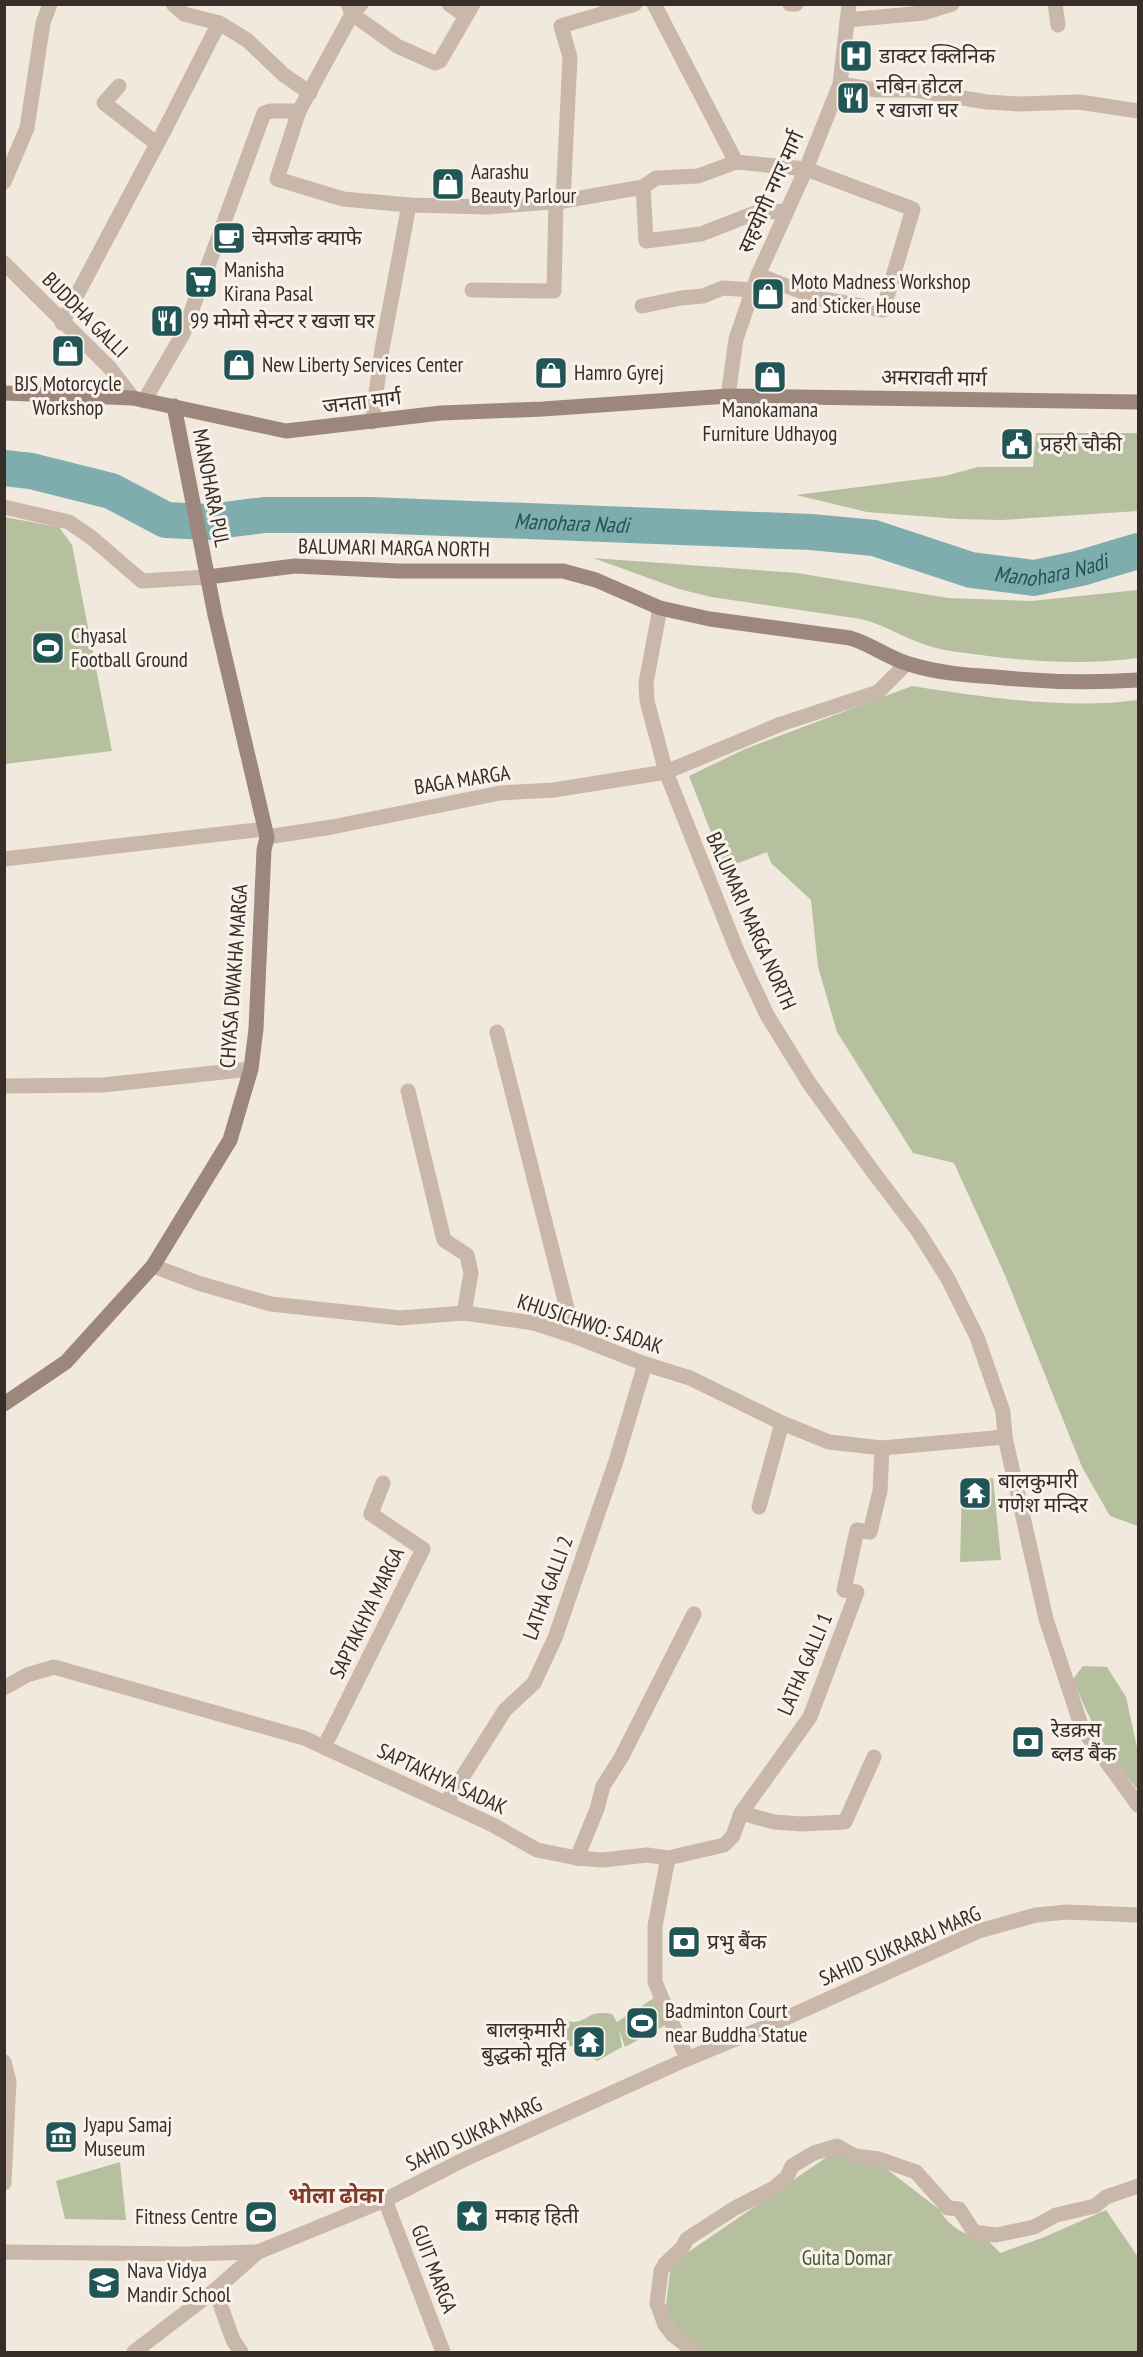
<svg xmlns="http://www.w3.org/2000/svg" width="1143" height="2357" viewBox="0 0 1143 2357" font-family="'PT Sans Narrow','Noto Sans Devanagari',sans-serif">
<rect width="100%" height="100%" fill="#f1e8de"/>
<g fill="#b6c09f">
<path d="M1036,433H1138V511L1002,520L958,519L867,512L796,495L945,476L978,467H1033Z"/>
<path d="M4,517L59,527L72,545L112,751L5,764Z"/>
<path d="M593,558L797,573L948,598L1031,601L1138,590V658C1088,665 1039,662 988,656C969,653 948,652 929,646C906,639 885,625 861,619L711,597L679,589Z"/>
<path d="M912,686C981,697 1069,710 1138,700V1526L1110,1516L1082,1467L1005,1275L954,1163L913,1153L837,1032L818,967L811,900L771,863L767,852L725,868L689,776L745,749Z"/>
<path d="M993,1478L1001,1560L960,1562L962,1484Z"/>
<path d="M1083,1666L1107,1667L1126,1697L1138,1752V1786L1136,1788C1106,1752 1090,1722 1073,1679Z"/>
<path d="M657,1996L667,2024L625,2047L619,2030L622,2047L597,2061L580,2047L570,2046L560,2035V2019C565,2020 570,2022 575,2022C592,2019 588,2010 612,2014L617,2022Z"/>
<path d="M837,2150L888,2170L940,2210C948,2226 967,2238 985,2237L1000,2253L1042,2238L1106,2210L1138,2257V2352H696L665,2313L671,2264Z"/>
<path d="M120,2162L126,2220L65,2219L56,2181Z"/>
</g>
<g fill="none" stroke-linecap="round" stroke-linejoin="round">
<path stroke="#7fadad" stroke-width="36" id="s1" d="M4,468L31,471L111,491L166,520L209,522L264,515H369L811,532L874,538L971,570L1034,578L1081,568L1138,551"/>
<g stroke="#c9b7aa" stroke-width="15">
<path d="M348,4L352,14L361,4"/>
<path d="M449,4L466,16"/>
<path d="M654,4L736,162"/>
<path d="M790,4H796"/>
<path d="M1055,4L1058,25"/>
<path d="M847,20L923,13L952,4"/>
<path d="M219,23L247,40L284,75L310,93"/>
<path d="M840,84L877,90H914L987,102L1019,104L1079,102L1138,111"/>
<path d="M119,86L104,103L157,144"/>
<path d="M299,111L277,179L343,199L409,205L488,207L563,201L643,187L656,178L698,176L736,162L806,169L913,209L883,310L818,298L758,275"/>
<path d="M4,182L27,128L43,23L50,4"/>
<path d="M643,187L646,241L701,234L755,213L786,211"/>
<path d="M563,201L570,57L561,26L635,4"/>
<path d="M4,263L110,368L133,398"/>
<path d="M472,290L554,291L556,201"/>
<path d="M642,306L681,298L703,296L723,288L753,290"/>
<path d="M62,323L166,127L219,23L184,14L173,4"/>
<path d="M728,396L736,339L758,275L806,169L840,84L849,4"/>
<path d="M144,401L183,334L264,113L271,111H299L352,14L397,46L435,63L440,61L473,4"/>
<path d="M372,422L382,349L409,205"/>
<path d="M4,507L69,522L92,538L142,581L208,577"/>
<path d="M660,608L646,683L647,701L666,772L738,953L767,1015L809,1083L871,1169L918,1231L948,1279L977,1337L1003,1412L1005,1437L1046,1619L1082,1728L1138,1805"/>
<path d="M267,837L332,827L500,793L554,790L666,772L781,724L878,692L906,664"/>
<path d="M4,859L265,829"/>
<path d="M497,1032L574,1336"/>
<path d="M4,1086L103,1085L251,1069"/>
<path d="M408,1091L444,1240L467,1255L471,1273L464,1313"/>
<path d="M153,1266L198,1283L271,1304L400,1318L464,1313L534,1323L574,1336L645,1364L690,1378L782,1423L829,1442L882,1448L1005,1437"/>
<path d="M759,1507L782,1423"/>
<path d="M4,1688L27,1675L54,1667L304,1738L491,1824L537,1850L577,1858L603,1860L647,1855L668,1858L655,1926V1982L687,2059"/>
<path d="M324,1747L423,1549L371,1514L383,1483"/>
<path d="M446,1803L505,1710L534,1683L555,1638L616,1461L645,1364"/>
<path d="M741,1813L774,1822L801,1824L845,1822L874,1757"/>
<path d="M577,1858L597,1809L603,1786L621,1758L694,1614"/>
<path d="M668,1858L724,1845L733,1836L741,1813L810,1717L857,1592L844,1590L857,1530L870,1532L880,1491L882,1448"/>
<path d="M4,2062L9,2081L4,2183"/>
<path d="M385,2200L443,2352"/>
<path d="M4,2252L186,2254L258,2252"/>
<path d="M215,2290L233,2340L241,2352"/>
<path d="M134,2352L215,2290L258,2252L385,2200L463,2160L687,2059L775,2023L979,1931L1036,1915L1067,1912L1138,1915"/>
<path d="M695,2352L673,2335L665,2325L657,2303L661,2271L665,2264L682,2248L687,2239L735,2208L774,2188L787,2177L792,2166L814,2153L837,2146L855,2156L879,2159L916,2172L948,2208L959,2209L974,2232L996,2235L1034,2227L1056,2215L1095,2206L1106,2197L1138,2186"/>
</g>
<g stroke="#9d877c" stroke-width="15">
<path d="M4,393L133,398L286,431L441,413L543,409L728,396L1138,402"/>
<path d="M208,577L295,566L398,571H563L596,580L660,608L710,619L850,638C871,644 888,658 909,664C937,673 966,675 995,677C1044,682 1090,683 1138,680"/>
<path d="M4,1404L66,1362L153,1266L230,1140L251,1069L256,1029L264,850L267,837L215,615L174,406"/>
</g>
</g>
<defs>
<g id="hospital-square" transform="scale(1.725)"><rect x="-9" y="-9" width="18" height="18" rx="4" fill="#215556" stroke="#f9f2ea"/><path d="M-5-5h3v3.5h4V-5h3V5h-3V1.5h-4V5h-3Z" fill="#fff"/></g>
<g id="restaurant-square" transform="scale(1.725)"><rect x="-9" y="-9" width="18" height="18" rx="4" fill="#215556" stroke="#f9f2ea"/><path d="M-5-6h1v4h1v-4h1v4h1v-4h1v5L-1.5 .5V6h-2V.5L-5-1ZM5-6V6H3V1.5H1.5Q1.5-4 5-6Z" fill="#fff"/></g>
<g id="shop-square" transform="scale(1.725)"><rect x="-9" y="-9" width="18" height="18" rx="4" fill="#215556" stroke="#f9f2ea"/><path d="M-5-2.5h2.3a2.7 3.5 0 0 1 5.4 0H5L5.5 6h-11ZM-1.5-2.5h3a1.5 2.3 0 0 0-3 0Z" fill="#fff"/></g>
<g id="cafe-square" transform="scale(1.725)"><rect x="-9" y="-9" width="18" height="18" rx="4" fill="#215556" stroke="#f9f2ea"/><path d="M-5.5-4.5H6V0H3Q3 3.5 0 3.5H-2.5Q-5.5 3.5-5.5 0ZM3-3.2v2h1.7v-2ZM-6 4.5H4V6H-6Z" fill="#fff"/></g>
<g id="supermarket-square" transform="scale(1.725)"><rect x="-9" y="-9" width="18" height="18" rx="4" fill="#215556" stroke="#f9f2ea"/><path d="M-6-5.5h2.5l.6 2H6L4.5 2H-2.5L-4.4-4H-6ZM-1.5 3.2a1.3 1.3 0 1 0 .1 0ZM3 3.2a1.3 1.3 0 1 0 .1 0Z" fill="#fff"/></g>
<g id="civic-square" transform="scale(1.725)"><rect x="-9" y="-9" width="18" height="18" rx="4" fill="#215556" stroke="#f9f2ea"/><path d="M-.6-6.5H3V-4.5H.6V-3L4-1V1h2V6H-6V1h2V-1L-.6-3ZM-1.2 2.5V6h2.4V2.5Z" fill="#fff"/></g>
<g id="stadium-square" transform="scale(1.725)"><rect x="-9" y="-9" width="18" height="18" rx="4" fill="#215556" stroke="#f9f2ea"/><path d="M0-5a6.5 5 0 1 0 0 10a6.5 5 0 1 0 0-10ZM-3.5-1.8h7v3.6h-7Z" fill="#fff"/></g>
<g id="temple-square" transform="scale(1.725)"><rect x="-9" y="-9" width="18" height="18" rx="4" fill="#215556" stroke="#f9f2ea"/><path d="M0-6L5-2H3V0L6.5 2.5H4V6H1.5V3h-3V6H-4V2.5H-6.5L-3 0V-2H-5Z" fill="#fff"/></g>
<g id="bank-square" transform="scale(1.725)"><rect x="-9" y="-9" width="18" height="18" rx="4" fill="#215556" stroke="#f9f2ea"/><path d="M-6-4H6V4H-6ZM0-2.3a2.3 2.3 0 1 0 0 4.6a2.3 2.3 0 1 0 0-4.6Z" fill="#fff"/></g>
<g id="museum-square" transform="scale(1.725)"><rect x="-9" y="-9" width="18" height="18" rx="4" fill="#215556" stroke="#f9f2ea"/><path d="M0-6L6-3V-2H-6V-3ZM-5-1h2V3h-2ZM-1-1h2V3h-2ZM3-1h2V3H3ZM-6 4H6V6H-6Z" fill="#fff"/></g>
<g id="sight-square" transform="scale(1.725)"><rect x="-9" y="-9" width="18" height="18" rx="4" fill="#215556" stroke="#f9f2ea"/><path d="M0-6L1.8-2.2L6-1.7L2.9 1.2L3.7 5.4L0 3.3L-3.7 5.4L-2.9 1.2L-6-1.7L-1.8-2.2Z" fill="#fff"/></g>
<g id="school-square" transform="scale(1.725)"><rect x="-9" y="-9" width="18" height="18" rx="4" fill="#215556" stroke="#f9f2ea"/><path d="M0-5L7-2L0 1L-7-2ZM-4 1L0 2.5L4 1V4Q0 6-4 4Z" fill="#fff"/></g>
</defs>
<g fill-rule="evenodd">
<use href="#hospital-square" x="856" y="56"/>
<use href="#restaurant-square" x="853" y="98"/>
<use href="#shop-square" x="448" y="184"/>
<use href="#cafe-square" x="229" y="238"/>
<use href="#supermarket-square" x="201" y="282"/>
<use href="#shop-square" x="768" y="294"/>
<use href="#restaurant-square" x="167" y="321"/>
<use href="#shop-square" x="68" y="351"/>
<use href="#shop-square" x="239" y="365"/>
<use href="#shop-square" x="551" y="373"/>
<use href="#shop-square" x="770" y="377"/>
<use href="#civic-square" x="1017" y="444"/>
<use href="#stadium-square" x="48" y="648"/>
<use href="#temple-square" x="975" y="1493"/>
<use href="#bank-square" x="1028" y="1742"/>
<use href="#bank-square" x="684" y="1942"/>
<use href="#stadium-square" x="642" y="2023"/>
<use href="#temple-square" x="589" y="2042"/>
<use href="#museum-square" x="61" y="2137"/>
<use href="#sight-square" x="472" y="2216"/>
<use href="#stadium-square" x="261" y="2217"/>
<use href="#school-square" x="104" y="2283"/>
</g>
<g text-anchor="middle" stroke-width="6" stroke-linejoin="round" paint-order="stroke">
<g font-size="21" fill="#372d29" stroke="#f9f2ea" text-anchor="start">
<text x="879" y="63">डाक्टर क्लिनिक</text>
<text x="876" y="93">नबिन होटल<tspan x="876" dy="24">र खाजा घर</tspan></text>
<text x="471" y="179">Aarashu<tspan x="471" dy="24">Beauty Parlour</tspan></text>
<text x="252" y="245">चेमजोङ क्याफे</text>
<text x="224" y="277">Manisha<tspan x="224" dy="24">Kirana Pasal</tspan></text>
<text x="791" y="289">Moto Madness Workshop<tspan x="791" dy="24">and Sticker House</tspan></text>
<text x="190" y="328">99 मोमो सेन्टर र खजा घर</text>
<text x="262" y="372">New Liberty Services Center</text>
<text x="574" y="380">Hamro Gyrej</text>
<text x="68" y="391" text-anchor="middle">BJS Motorcycle<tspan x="68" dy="24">Workshop</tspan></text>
<text x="770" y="417" text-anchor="middle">Manokamana<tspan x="770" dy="24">Furniture Udhayog</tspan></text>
<text x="1040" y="451">प्रहरी चौकी</text>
<text x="71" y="643">Chyasal<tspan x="71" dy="24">Football Ground</tspan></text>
<text x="998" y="1488">बालकुमारी<tspan x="998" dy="24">गणेश मन्दिर</tspan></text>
<text x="1051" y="1737">रेडक्रस<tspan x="1051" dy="24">ब्लड बैंक</tspan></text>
<text x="707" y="1949">प्रभु बैंक</text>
<text x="665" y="2018">Badminton Court<tspan x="665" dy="24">near Buddha Statue</tspan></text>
<text x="566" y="2037" text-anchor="end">बालकुमारी<tspan x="566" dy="24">बुद्धको मूर्ति</tspan></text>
<text x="84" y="2132">Jyapu Samaj<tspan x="84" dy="24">Museum</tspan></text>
<text x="495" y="2223">मकाह हिती</text>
<text x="238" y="2224" text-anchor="end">Fitness Centre</text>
<text x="127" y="2278">Nava Vidya<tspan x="127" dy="24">Mandir School</tspan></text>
</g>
<g font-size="21" fill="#372d29" stroke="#f9f2ea">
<text transform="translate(771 192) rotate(-66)" y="7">सहयोगी नगर मार्ग</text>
<text transform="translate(85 315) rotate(45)" y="7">BUDDHA GALLI</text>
<text transform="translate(934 378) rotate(1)" y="7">अमरावती मार्ग</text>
<text transform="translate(362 402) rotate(-7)" y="7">जनता मार्ग</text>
<text transform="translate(211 488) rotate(79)" y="7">MANOHARA PUL</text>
<text transform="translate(394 548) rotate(1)" y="7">BALUMARI MARGA NORTH</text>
<text transform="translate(462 780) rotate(-9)" y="7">BAGA MARGA</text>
<text transform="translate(751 921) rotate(66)" y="7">BALUMARI MARGA NORTH</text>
<text transform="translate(234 976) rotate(-86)" y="7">CHYASA DWAKHA MARGA</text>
<text transform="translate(590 1324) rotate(18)" y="7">KHUSICHWO: SADAK</text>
<text transform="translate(548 1588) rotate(-70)" y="7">LATHA GALLI 2</text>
<text transform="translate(367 1613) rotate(-64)" y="7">SAPTAKHYA MARGA</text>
<text transform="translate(805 1664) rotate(-67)" y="7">LATHA GALLI 1</text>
<text transform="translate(442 1779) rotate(25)" y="7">SAPTAKHYA SADAK</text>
<text transform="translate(900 1946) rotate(-23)" y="7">SAHID SUKRARAJ MARG</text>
<text transform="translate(474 2134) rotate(-25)" y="7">SAHID SUKRA MARG</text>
<text transform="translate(434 2269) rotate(69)" y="7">GUIT MARGA</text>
</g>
<g font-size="21" fill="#47542f" stroke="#f9f2ea">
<text x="847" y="2265">Guita Domar</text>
</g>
<g font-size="22" font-style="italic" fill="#215556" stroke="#f9f2ea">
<text dy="8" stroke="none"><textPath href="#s1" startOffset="578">Manohara Nadi</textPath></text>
<text dy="8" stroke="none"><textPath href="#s1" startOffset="1064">Manohara Nadi</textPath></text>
</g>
<g font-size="22" font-weight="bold" fill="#823927" stroke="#f9f2ea">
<text x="336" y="2203">भोला ढोका</text>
</g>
</g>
<rect width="1143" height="2357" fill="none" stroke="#372d29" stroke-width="12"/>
</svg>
